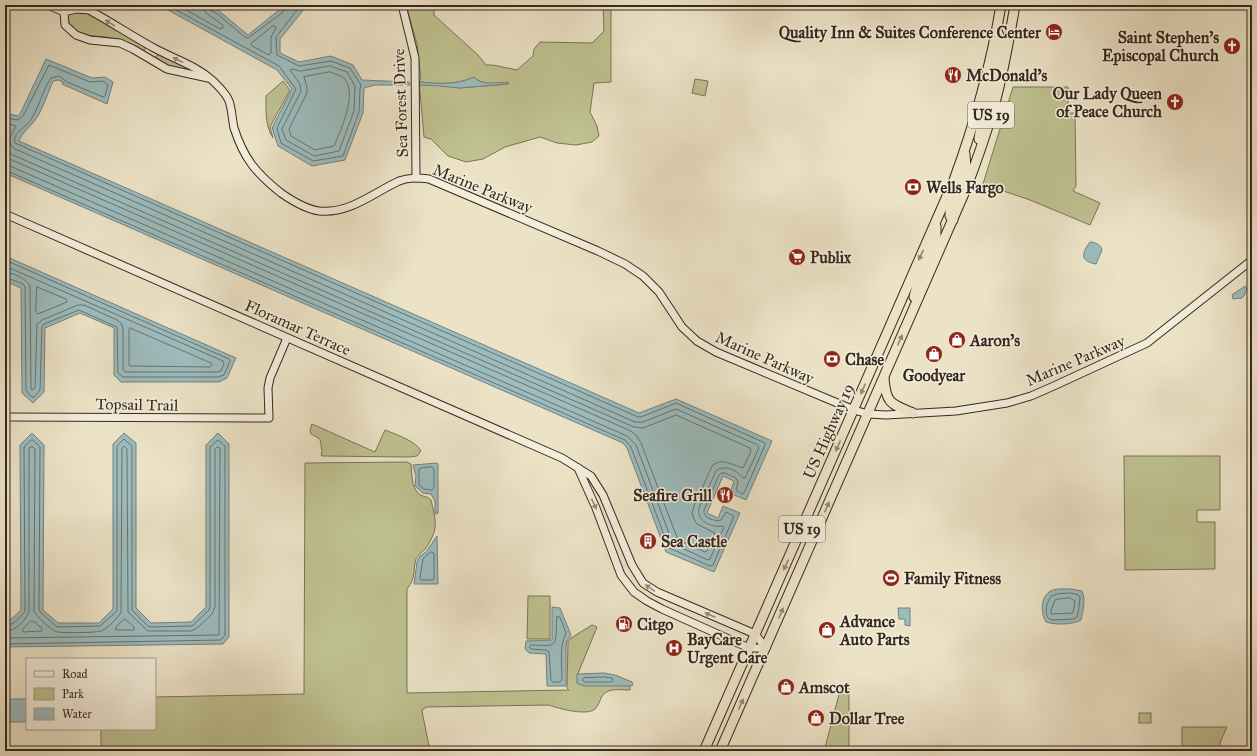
<svg xmlns="http://www.w3.org/2000/svg" width="1257" height="756" viewBox="0 0 1257 756" font-family="'IM FELL Great Primer',serif">
<rect width="100%" height="100%" fill="#ece3c7"/>
<filter id="stains"><feTurbulence type="fractalNoise" baseFrequency=".005" numOctaves="4"/><feColorMatrix values="0 0 0 0 .2 0 0 0 0 .09 0 0 0 0 .02 0 0 0 .5 -.17"/></filter>
<radialGradient id="worn" r=".72"><stop offset=".6" stop-color="#630" stop-opacity="0"/><stop offset="1" stop-color="#630" stop-opacity=".3"/></radialGradient>
<g fill="#bfc191" stroke="#7b7458" fill-rule="evenodd">
<path d="M406,5H434V15L478,55L486,65H493L517,70L533,56L534,49L540,42L592,43L604,31L603,5H611V82L594,83L590,112L597,126L599,136L592,142L576,145L557,143L540,137L505,147L483,159L466,162L448,156L431,139L424,137L419,81L421,79L417,44ZM474,77C482,86 497,83 509,83L508,84L459,88L439,85H420V82C438,84 457,85 474,77Z"/>
<path d="M76,12L88,13L146,47L144,52C133,47 123,40 112,38C93,34 70,40 67,14Z"/>
<path d="M159,54L189,68L187,71L172,68L156,61V56Z"/>
<path d="M695,79L708,81L705,96L692,93Z"/>
<path d="M283,81L290,90L270,127L273,138C265,126 266,110 266,96Z"/>
<path d="M1013,87H1068V113H1075L1076,186L1073,191L1100,203L1090,225L1030,200L983,184Z"/>
<path d="M312,424L375,452L385,430C395,434 416,441 421,451L417,456L409,457L322,456L321,455L322,451L320,439L311,434L310,430Z"/>
<path d="M1124,456H1220V510H1197V522H1215V569L1125,570Z"/>
<path d="M407,462L411,464C412,474 411,487 419,494C423,497 427,496 431,500C436,522 439,528 426,548C423,552 418,554 416,559C412,573 417,576 407,589V693L569,690L567,688L568,642L571,638L592,625L597,627L577,676L630,686V690C620,690 606,687 601,698C600,701 598,706 595,709C587,716 559,709 549,705L427,707L423,709L422,711L430,751H101V729H155V697L304,694L305,463Z"/>
<path d="M528,596H550V639H527Z"/>
<path d="M843,687H847L849,688V751H824L840,691Z"/>
<rect x="1139" y="713" width="12" height="10"/>
<path d="M1182,727H1227L1221,740L1219,749L1221,751H1182Z"/>
</g>
<g fill="#9cbcbe" stroke="#74817e">
<path d="M159,5H209L218,10L248,35L279,10L281,5H306L305,8L280,39V53L299,62L331,56L353,65L362,80L409,82L410,85H375L364,88L363,113L345,160L312,166L278,146L272,128L292,89L277,70Z"/>
<path d="M46,59L92,78L105,77L113,82L107,104L62,84L63,82L58,80L53,81C48,93 44,105 38,116C32,126 22,132 19,141L639,413L676,399L772,441L746,500L730,493L734,481L723,476L707,513L718,518L723,506L740,513L714,572L666,552L627,448L623,443L5,173V115L9,114L18,116L20,114Z"/>
<path d="M474,77C483,87 497,81 509,83L508,84L459,88L439,86L420,85V82C438,84 457,85 474,77Z"/>
<path d="M1090,242C1095,242 1101,245 1102,250L1096,264C1079,261 1082,253 1090,242Z"/>
<path d="M5,256L236,358L227,378L219,382H121L114,375V328L80,313L45,328L44,392L33,403L22,393L21,288L5,281Z"/>
<path d="M1245,286L1247,289L1244,296L1242,298L1233,299L1232,295Z"/>
<path d="M32,433L44,445L43,610L58,623H99L113,609V444L124,433L136,443V608L151,623L191,622L206,607V445L218,433L229,444V637L223,644L5,647V625L21,610L20,445Z"/>
<path d="M437,463L438,464V513L436,514H435V501L431,494L423,493L415,486L416,476L413,465Z"/>
<path d="M437,536L438,584H414L417,562L420,556L426,552Z"/>
<path d="M1071,589L1082,591C1086,600 1083,610 1081,620C1072,625 1055,625 1046,622C1041,614 1040,599 1049,592C1054,588 1064,589 1071,589Z"/>
<path d="M552,607L560,608L571,635L567,641L566,646V686H547L546,654L529,653L525,649L526,641L552,640Z"/>
<path d="M898,608H910V626L905,625V619H899Z"/>
<path d="M604,673L615,675L632,682L633,685L630,686H584L577,683V674Z"/>
<rect x="5" y="699" width="22" height="23"/>
</g>
<g fill="none" stroke-linecap="round" stroke-linejoin="round">
<g stroke="#6a726e" stroke-width="1">
<path d="M167,5L279,66L296,89L277,128L281,143L313,161L343,156L359,112L360,89L361,85L350,68L331,61L299,66L277,55L276,37L301,5"/>
<path d="M177,5L220,29L223,28V25L206,13L203,5"/>
<path d="M208,5L210,10L216,13L245,37L248,38L282,13L285,5"/>
<path d="M273,26H275L276,28L271,37V53L269,55L252,46L251,44Z"/>
<path d="M330,66L347,72L355,86L354,111L339,151L314,156L286,140L282,129L301,91L300,84L290,70L292,69L300,71Z"/>
<path d="M330,72C334,74 341,75 344,78C358,94 341,129 334,146L315,150L291,136L289,129L307,93V87L304,77Z"/>
<path d="M5,118L18,120L23,116L49,65L90,82L103,81L108,85L105,96L103,97L67,82L59,76L51,78C42,91 39,108 30,121C25,128 12,133 15,143L638,417H641L676,403L765,443V445L744,493L742,494L736,490L738,482L736,478L725,473H721L719,475L704,510C703,518 711,519 717,521L721,520L726,512L734,516L713,565L710,566L669,548L631,447L625,440L5,170"/>
<path d="M5,123L16,126C12,134 5,142 15,149L635,422H643L676,409L758,445L759,448L745,478H743C737,470 725,464 716,471L699,508C696,521 712,528 722,526L724,527L710,559L708,560L673,544L636,445L627,436L10,166L5,165"/>
<path d="M5,147L9,152L13,155L634,427L643,428L676,415L750,448L751,451L743,468C731,465 723,457 712,466L694,506L692,513L694,519L697,524L715,533L707,551L705,552L678,540L641,443L636,435L631,431L12,160L5,159"/>
<path d="M5,260L229,359L230,361L224,375L218,377H123L118,373L117,327L79,310L44,324L42,327L40,390L34,397H32L26,390L25,287L23,284L5,277"/>
<path d="M5,266L223,361L224,364L221,371L217,372H125L123,370V329L121,323L117,320L84,305H78L42,320L37,324L35,388L32,390L31,388L30,286C26,278 13,273 5,272"/>
<path d="M37,287L66,299L67,302L38,314L36,312Z"/>
<path d="M130,328L211,363L212,365L210,367L130,366L129,365V330Z"/>
<path d="M432,467L434,469V488L432,490L424,489L419,485V469L421,468Z"/>
<path d="M431,552L434,553V579L432,580H421L420,578L423,559Z"/>
<path d="M1071,593L1078,595L1080,597L1079,608L1077,617L1074,619L1052,620L1048,618C1044,611 1047,603 1051,596L1057,594Z"/>
<path d="M1070,598L1075,601L1073,613L1051,614V610L1055,600L1058,599Z"/>
<path d="M557,617H560L566,633C559,647 562,665 562,680L560,682H553L551,680L549,652L546,650L531,649L529,647L531,645C537,645 545,646 551,645C559,643 555,623 557,617Z"/>
<path d="M125,619L134,627V630H116V627Z"/>
<path d="M31,621H33L42,628V631L23,632V629Z"/>
<path d="M5,627C12,626 21,617 25,611L24,447L31,440H33L40,447L39,610L41,613L57,627L100,626L117,611V446L124,439L132,446V610L148,626L151,627L192,626L209,610L210,607V447L218,440L225,446V635L221,640L5,644"/>
<path d="M5,632C14,632 27,620 29,611V449L30,447H33L35,449L34,611C36,616 51,630 57,632C64,633 94,633 101,631C106,630 119,617 121,612L122,448L124,446L127,449L128,612L148,631H191L197,628L212,614L215,607V449L217,447L220,448L219,635L5,638"/>
<path d="M604,677L612,678L613,681L611,682H585L582,680L584,678Z"/>
</g>
<g stroke="#37281f" stroke-width="9">
<g id="secondary">
<path d="M48,5L64,12L76,9L89,10C111,22 132,36 154,48C174,59 195,65 212,80C218,86 226,93 229,101C232,109 232,119 234,128C244,159 256,173 281,193C291,200 306,209 319,211C350,214 373,193 399,181C409,177 419,178 429,179L598,251L625,264L643,276L659,292L682,327L697,341L716,352L854,410L868,414L886,415L956,411L1007,403L1031,396L1056,385L1147,343L1252,260"/>
<path d="M402,5L415,58L416,178"/>
<path d="M64,12L65,25L76,35L90,40L120,43L133,49L167,69L208,78"/>
<path d="M5,214L562,458L591,476L603,495L632,565L643,583L657,592L755,634L766,648"/>
<path d="M5,417L269,418L268,388L270,378L287,338"/>
<path d="M578,468L596,508L621,575L634,592L647,601L662,609L749,648H766"/>
</g>
</g>
<g stroke="#37281f" stroke-width="11">
<g id="highway">
<path d="M979,139L982,119L1000,50L1001,41L997,31"/>
<path d="M953,220L950,216V211L966,169L965,154"/>
<path d="M914,297L918,282L936,240V226"/>
<path d="M884,378C886,404 891,404 913,413"/>
<path d="M704,751L954,180C975,123 991,65 1001,5"/>
<path d="M720,751L966,189C976,163 985,137 993,110C1003,76 1009,40 1015,5"/>
</g>
</g>
<use href="#secondary" stroke="#f3eddb" stroke-width="7"/>
<use href="#highway" stroke="#ece3c7" stroke-width="9"/>
</g>
<defs><path id="oneway-solid" d="M-6-.8H1V-3.2L6.5 0L1 3.2V.8H-6Z"/></defs>
<g fill="#958a7d">
<use href="#oneway-solid" transform="translate(110 23) rotate(-148)"/>
<use href="#oneway-solid" transform="translate(178 60) rotate(-154)"/>
<use href="#oneway-solid" transform="translate(594 504) rotate(65)"/>
<use href="#oneway-solid" transform="translate(650 588) rotate(-146)"/>
<use href="#oneway-solid" transform="translate(710 615) rotate(-157)"/>
</g>
<g fill="#928673">
<use href="#oneway-solid" transform="translate(921 255) rotate(115)"/>
<use href="#oneway-solid" transform="translate(900 340) rotate(-66)"/>
<use href="#oneway-solid" transform="translate(863 389) rotate(114)"/>
<use href="#oneway-solid" transform="translate(838 446) rotate(114)"/>
<use href="#oneway-solid" transform="translate(827 507) rotate(-66)"/>
<use href="#oneway-solid" transform="translate(786 565) rotate(114)"/>
<use href="#oneway-solid" transform="translate(781 613) rotate(-67)"/>
<use href="#oneway-solid" transform="translate(741 704) rotate(-66)"/>
</g>
<defs>
<g id="hotel-disc" transform="scale(0.9)"><circle r="9.5" fill="#8f2418" stroke="#f3eddb"/><path d="M-6-4.5h1.5V1H6V5H4.5V3h-9V5H-6ZM-4 0a1.8 1.8 0 1 1 3.6 0ZM.5 0V-2.5h3Q6-2.5 6 0Z" fill="#fff"/></g>
<g id="church-disc" transform="scale(0.9)"><circle r="9.5" fill="#8f2418" stroke="#f3eddb"/><path d="M-1.2-6h2.4v3.5h3.3v2.4h-3.3V6h-2.4V-.1h-3.3v-2.4h3.3Z" fill="#fff"/></g>
<g id="restaurant-disc" transform="scale(0.9)"><circle r="9.5" fill="#8f2418" stroke="#f3eddb"/><path d="M-5-6h1v4h1v-4h1v4h1v-4h1v5L-1.5 .5V6h-2V.5L-5-1ZM5-6V6H3V1.5H1.5Q1.5-4 5-6Z" fill="#fff"/></g>
<g id="bank-disc" transform="scale(0.9)"><circle r="9.5" fill="#8f2418" stroke="#f3eddb"/><path d="M-6-4H6V4H-6ZM0-2.3a2.3 2.3 0 1 0 0 4.6a2.3 2.3 0 1 0 0-4.6Z" fill="#fff"/></g>
<g id="supermarket-disc" transform="scale(0.9)"><circle r="9.5" fill="#8f2418" stroke="#f3eddb"/><path d="M-6-5.5h2.5l.6 2H6L4.5 2H-2.5L-4.4-4H-6ZM-1.5 3.2a1.3 1.3 0 1 0 .1 0ZM3 3.2a1.3 1.3 0 1 0 .1 0Z" fill="#fff"/></g>
<g id="shop-disc" transform="scale(0.9)"><circle r="9.5" fill="#8f2418" stroke="#f3eddb"/><path d="M-5-2.5h2.3a2.7 3.5 0 0 1 5.4 0H5L5.5 6h-11ZM-1.5-2.5h3a1.5 2.3 0 0 0-3 0Z" fill="#fff"/></g>
<g id="building-disc" transform="scale(0.9)"><circle r="9.5" fill="#8f2418" stroke="#f3eddb"/><path d="M-4-6H4V6H1V3H-1V6H-4ZM-2.5-4.3h1.7v1.8h-1.7ZM.8-4.3h1.7v1.8H.8ZM-2.5-1h1.7V.8h-1.7ZM.8-1h1.7V.8H.8Z" fill="#fff"/></g>
<g id="stadium-disc" transform="scale(0.9)"><circle r="9.5" fill="#8f2418" stroke="#f3eddb"/><path d="M0-5a6.5 5 0 1 0 0 10a6.5 5 0 1 0 0-10ZM-3.5-1.8h7v3.6h-7Z" fill="#fff"/></g>
<g id="fuel-disc" transform="scale(0.9)"><circle r="9.5" fill="#8f2418" stroke="#f3eddb"/><path d="M-5.5-6h7V0h2V4h1.3V-2.5L3-4.5l.8-.8L6-3V5H2.5V1h-1V6h-7ZM-4.2-4.7v3.2H.2V-4.7Z" fill="#fff"/></g>
<g id="hospital-disc" transform="scale(0.9)"><circle r="9.5" fill="#8f2418" stroke="#f3eddb"/><path d="M-5-5h3v3.5h4V-5h3V5h-3V1.5h-4V5h-3Z" fill="#fff"/></g>
</defs>
<g fill-rule="evenodd">
<use href="#hotel-disc" x="1054" y="32"/>
<use href="#church-disc" x="1232" y="46"/>
<use href="#restaurant-disc" x="953" y="75"/>
<use href="#church-disc" x="1175" y="102"/>
<use href="#bank-disc" x="913" y="187"/>
<use href="#supermarket-disc" x="797" y="257"/>
<use href="#shop-disc" x="957" y="340"/>
<use href="#shop-disc" x="934" y="354"/>
<use href="#bank-disc" x="832" y="359"/>
<use href="#restaurant-disc" x="725" y="495"/>
<use href="#building-disc" x="648" y="541"/>
<use href="#stadium-disc" x="891" y="578"/>
<use href="#fuel-disc" x="624" y="624"/>
<use href="#shop-disc" x="827" y="630"/>
<use href="#hospital-disc" x="674" y="648"/>
<use href="#shop-disc" x="786" y="687"/>
<use href="#shop-disc" x="816" y="718"/>
</g>
<g text-anchor="middle" stroke-width="3" stroke-linejoin="round" paint-order="stroke">
<g fill="#f3eddb" stroke="#6f6357" stroke-width="1">
<rect x="968" y="102" width="46" height="26" rx="3"/>
<rect x="779" y="516" width="46" height="26" rx="3"/>
</g>
<g font-size="15" font-weight="bold" fill="#37281f">
<text x="991" y="120">US 19</text>
<text x="802" y="534">US 19</text>
</g>
<g font-size="16" font-weight="bold" fill="#37281f" stroke="#f3eddb" text-anchor="start">
<text x="1041" y="38" text-anchor="end">Quality Inn &amp; Suites Conference Center</text>
<text x="1219" y="43" text-anchor="end">Saint Stephen's<tspan x="1219" dy="18">Episcopal Church</tspan></text>
<text x="966" y="81">McDonald's</text>
<text x="1162" y="99" text-anchor="end">Our Lady Queen<tspan x="1162" dy="18">of Peace Church</tspan></text>
<text x="926" y="193">Wells Fargo</text>
<text x="810" y="263">Publix</text>
<text x="970" y="346">Aaron's</text>
<text x="845" y="365">Chase</text>
<text x="934" y="381" text-anchor="middle">Goodyear</text>
<text x="712" y="501" text-anchor="end">Seafire Grill</text>
<text x="661" y="547">Sea Castle</text>
<text x="904" y="584">Family Fitness</text>
<text x="840" y="627">Advance<tspan x="840" dy="18">Auto Parts</tspan></text>
<text x="637" y="630">Citgo</text>
<text x="687" y="645">BayCare<tspan x="687" dy="18">Urgent Care</tspan></text>
<text x="799" y="693">Amscot</text>
<text x="829" y="724">Dollar Tree</text>
</g>
<g font-size="16" fill="#37281f" stroke="#f3eddb">
<text transform="translate(400 103) rotate(-92)" y="6">Sea Forest Drive</text>
<text transform="translate(483 188) rotate(22)" y="6">Marine Parkway</text>
<text transform="translate(298 327) rotate(24)" y="6">Floramar Terrace</text>
<text transform="translate(765 357) rotate(24)" y="6">Marine Parkway</text>
<text transform="translate(1075 360) rotate(-23)" y="6">Marine Parkway</text>
<text transform="translate(137 404) rotate(1)" y="6">Topsail Trail</text>
<text transform="translate(828 431) rotate(-66)" y="6">US Highway 19</text>
</g>
</g>
<rect width="1257" height="756" fill="none" stroke="#ece3c7" stroke-width="20"/>
<rect x="6" y="6" width="1245" height="744" fill="none" stroke="#37281f" stroke-width="2"/>
<rect x="10" y="10" width="1237" height="736" fill="none" stroke="#37281f"/>
<rect x="26" y="658" width="130" height="72" fill="#f3eddb" stroke="#a89e90"/>
<rect x="34" y="671" width="20" height="6" fill="#f3eddb" stroke="#a89e90"/>
<text x="62" y="678" font-size="12" fill="#37281f">Road</text>
<rect x="34" y="688" width="20" height="12" fill="#bfc191" stroke="#a89e90"/>
<text x="62" y="698" font-size="12" fill="#37281f">Park</text>
<rect x="34" y="708" width="20" height="12" fill="#9cbcbe" stroke="#a89e90"/>
<text x="62" y="718" font-size="12" fill="#37281f">Water</text>
<rect width="100%" height="100%" filter="url(#stains)"/>
<rect width="100%" height="100%" fill="url(#worn)"/>
</svg>
